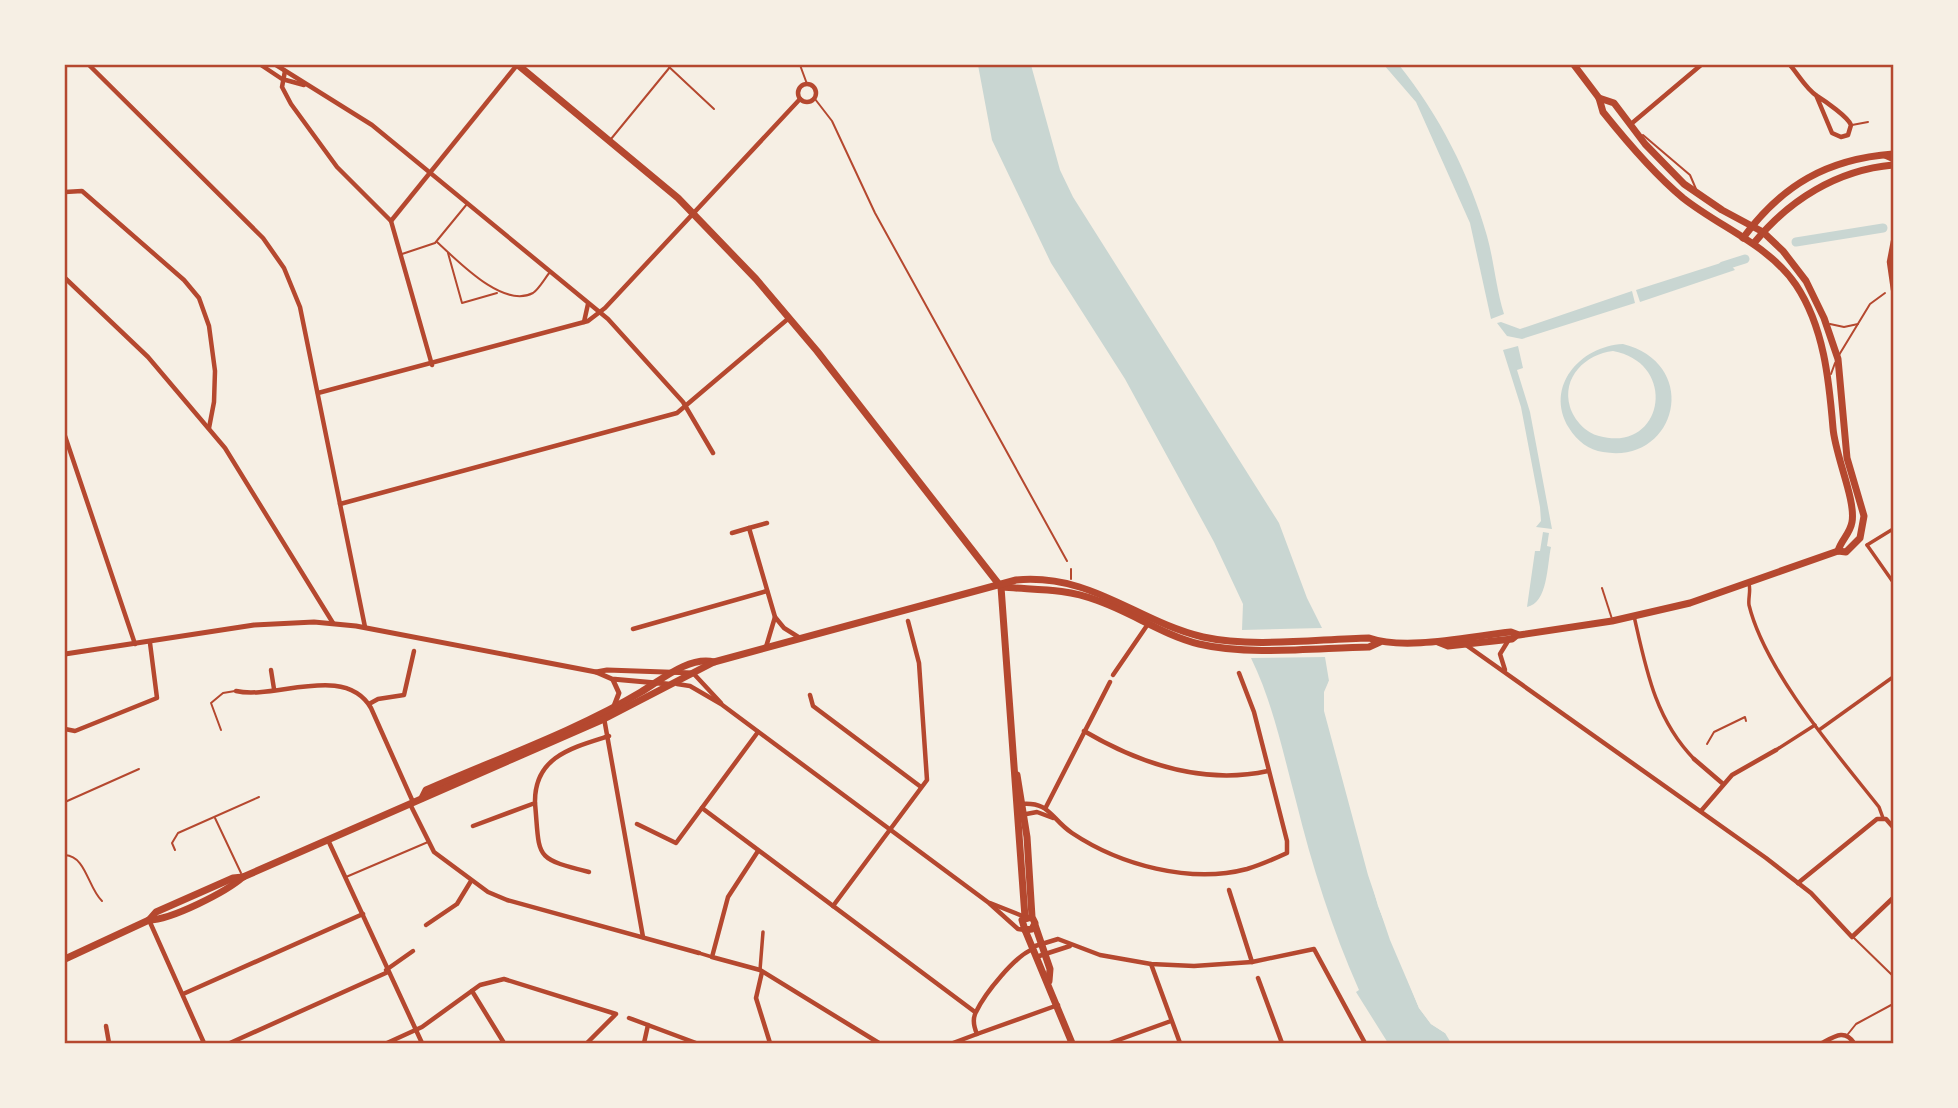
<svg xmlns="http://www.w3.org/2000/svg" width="1958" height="1108" viewBox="0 0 1958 1108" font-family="'IBM Plex Sans',sans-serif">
<rect width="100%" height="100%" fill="#f6efe4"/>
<g fill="#c9d6d2" fill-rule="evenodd">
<path d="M978,65H1031L1060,170L1073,197L1279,523L1307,598L1322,628L1242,630L1243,604L1214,542L1125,379L1051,263L992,140Z"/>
<path d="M1384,65H1399C1438,113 1470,175 1487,236C1494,261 1496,288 1504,314L1491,319L1470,223L1416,102Z"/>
<path d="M1727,261L1735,270L1640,302L1636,290Z"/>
<path d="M1632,291L1635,303L1522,339L1507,336L1497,323L1501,322L1520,329Z"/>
<path d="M1623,344C1702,364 1677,465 1603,452C1589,450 1577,441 1569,428C1544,387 1580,346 1623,344ZM1613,351C1679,363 1664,454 1599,436C1586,433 1574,420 1570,407C1561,377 1586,354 1613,351Z"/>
<path d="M1518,346L1523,368L1517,370L1530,412L1552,529L1536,527L1541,521L1540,507L1521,407L1503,350Z"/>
<path d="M1543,532L1549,533L1547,546L1551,547C1547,565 1548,603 1527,607L1535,551H1540Z"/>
<path d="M1325,657L1329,681L1324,695V711L1368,875L1390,940L1419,1008L1431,1024L1445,1033L1451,1043H1388L1356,992L1359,990C1332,929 1312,866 1296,801C1283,753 1273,703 1251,658Z"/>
</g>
<path fill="#f6efe4" d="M1331,676L1328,710L1381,905L1422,1007L1434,1022L1447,1030L1445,1033L1431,1024L1419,1008L1378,906L1324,708V692Z"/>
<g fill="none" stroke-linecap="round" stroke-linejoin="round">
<g stroke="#c9d6d2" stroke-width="9">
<path d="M1796,242L1883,228"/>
<path d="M1723,266L1745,259"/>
</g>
<g stroke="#b5482f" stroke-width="2">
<path d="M667,65L714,109"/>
<path d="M800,65L807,84"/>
<path d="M815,99L832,121L875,213L1067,561"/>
<path d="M1852,125L1868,122"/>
<path d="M1643,135L1690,175L1696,189"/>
<path d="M611,139L670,67"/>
<path d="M437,242C458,261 503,309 533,293C539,289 545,278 550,272"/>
<path d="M448,253L462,303L497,293"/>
<path d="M402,254L435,243L467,204"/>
<path d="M1830,324L1844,327L1858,324"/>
<path d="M1839,355L1870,304L1885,293"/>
<path d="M1831,374L1835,363"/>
<path d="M1071,569V579"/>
<path d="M1602,588L1612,619"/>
<path d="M221,730L211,703L223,693L235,691"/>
<path d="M1707,744L1714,732L1745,717L1746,721"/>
<path d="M65,802L139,769"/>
<path d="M215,818L241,873"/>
<path d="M65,845V853"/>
<path d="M175,850L172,843L178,833L259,797"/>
<path d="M65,855C86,856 88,888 102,901"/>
<path d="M346,877L428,842"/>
<path d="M1853,937L1893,976"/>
<path d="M1848,1034L1856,1024L1893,1004"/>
</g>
<g stroke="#b5482f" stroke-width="3.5">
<path d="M1867,545L1893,582"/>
<path d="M1867,545L1893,529"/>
<path d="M1749,584C1751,591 1748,598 1749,605C1765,671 1837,754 1879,807L1883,818"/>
<path d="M1634,616C1646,669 1655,719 1694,759"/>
<path d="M1819,730L1893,677"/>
<path d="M1776,750L1815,725"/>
<path d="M699,953L712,957"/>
<path d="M760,970L763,932"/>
</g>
<g stroke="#b5482f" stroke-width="4.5">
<path d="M89,65L263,238L284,268L300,307L365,627"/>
<path d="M261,65L282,79L304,85"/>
<path d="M276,65L372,125L608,319L683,402L713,453"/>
<path d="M1790,65C1798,74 1806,89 1817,96C1825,101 1848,117 1851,125L1848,135L1841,137L1832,133L1816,95"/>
<path d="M285,71L282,87L291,104L337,167L391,221L432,365"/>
<circle cx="807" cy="93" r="9"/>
<path d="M1631,124L1701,65"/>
<path d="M1884,156L1893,160"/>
<path d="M65,192L82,191L184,280L199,298L209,326L215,371L214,402L209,428"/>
<path d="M391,221L517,65"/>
<path d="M65,278L148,357L225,448L333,623"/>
<path d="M1893,290L1889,262L1893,241"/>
<path d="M584,322L588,304"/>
<path d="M318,393L588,321L605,308L800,99"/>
<path d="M65,436L135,644"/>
<path d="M340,504L677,413L789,318"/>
<path d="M749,528L767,523"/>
<path d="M732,533L749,528L775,617L784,628L800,638"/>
<path d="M633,629L767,591"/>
<path d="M1466,645L1766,858L1811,893L1852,937L1893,898"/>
<path d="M766,647L775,617"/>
<path d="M271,670L274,689"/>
<path d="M1505,670L1500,654L1508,641"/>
<path d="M694,674L721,703"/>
<path d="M1113,675L1148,624"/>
<path d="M677,684L690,686L721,704L989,903L1018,929L1025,930"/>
<path d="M236,691C275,700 345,663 371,708L413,802"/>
<path d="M810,695L813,706L921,787"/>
<path d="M369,704L378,699L404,695L414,651"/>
<path d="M604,718L643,937"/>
<path d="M65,729L75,731L157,698L150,643"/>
<path d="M1084,731C1140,764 1203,785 1268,771"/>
<path d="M1694,759L1722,783"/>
<path d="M535,803C540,858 533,858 589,872"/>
<path d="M410,804L434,852L488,892L507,900L699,953"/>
<path d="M1020,804C1050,801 1050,818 1072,833C1120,865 1190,884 1247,869C1260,865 1274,859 1287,853V841L1254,712L1239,673"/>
<path d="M1046,807L1110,682"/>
<path d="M702,808L975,1012"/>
<path d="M1701,811L1732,775L1776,750"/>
<path d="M1021,815L1037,812L1053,818"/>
<path d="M637,824L676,843L758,732"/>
<path d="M473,826L535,803C534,757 571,748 609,736"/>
<path d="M328,840L422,1043"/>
<path d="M758,851L728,897L712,957L760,970L879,1043"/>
<path d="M1798,883L1877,819H1886L1893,827"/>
<path d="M1229,890L1252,962"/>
<path d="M990,903L1025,917"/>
<path d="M833,906L927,780L919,663L908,621"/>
<path d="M149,920L204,1043"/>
<path d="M426,925L457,904L471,881"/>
<path d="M1032,947L1058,939L1100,955L1151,964L1194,966L1252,962L1314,949L1365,1043"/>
<path d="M1036,957L1070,946"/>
<path d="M1151,964L1180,1043"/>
<path d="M386,970L413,951"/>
<path d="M762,972L756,998L770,1043"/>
<path d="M1258,978L1282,1043"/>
<path d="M472,991L504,1043"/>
<path d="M183,994L363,914"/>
<path d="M629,1018L696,1043"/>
<path d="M106,1026L109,1043"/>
<path d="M977,1034L1058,1005"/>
<path d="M230,1043L388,972"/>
<path d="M387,1043L422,1027L480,985L504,979L616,1014L587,1043"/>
<path d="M644,1043L648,1025"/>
<path d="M953,1043L977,1034C974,1027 972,1019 976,1012C985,993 1015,956 1033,949"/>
<path d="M1110,1043L1171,1021"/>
<path d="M1822,1043C1835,1036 1845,1029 1854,1043"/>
</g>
<g stroke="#b5482f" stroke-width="5">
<path d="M65,654L254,625L314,622L356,626L596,672L612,679L668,684"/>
<path d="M596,672L607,670L693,673"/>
<path d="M613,680L619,693L614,706"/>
</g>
<g stroke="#b5482f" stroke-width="7">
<path d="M518,65L678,198L756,279L817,351L1001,587"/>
<path d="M1574,65L1599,98L1603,112C1627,142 1653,173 1683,198C1721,228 1769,245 1796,285C1824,327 1829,380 1833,428C1835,455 1856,500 1852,522C1850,534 1841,540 1838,551"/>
<path d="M1743,238C1782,185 1827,159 1893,154"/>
<path d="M1754,243C1789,200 1837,170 1893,165"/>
<path d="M1001,587L1025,917"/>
<path d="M1002,587C1035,590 1065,588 1096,600C1131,612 1163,635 1199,644C1250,656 1317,648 1369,647L1380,642"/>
<path d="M1438,642L1448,646L1512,639L1517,635"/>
<path d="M1017,775L1027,837L1032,917L1035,923L1032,929L1025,930L1022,920L1032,917"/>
<path d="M422,798L426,790C494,760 578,730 641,692C661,680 689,656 714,662"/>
<path d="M149,920C171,920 226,892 243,877L604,719L714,662L1016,580C1091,573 1136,621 1203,637C1253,648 1317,639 1369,638C1406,651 1471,636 1511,632L1519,635L1612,621L1690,603L1838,551L1846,552L1860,538L1864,516L1847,458L1838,359L1824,318L1806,281L1783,251L1763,232L1722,210L1684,184L1645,144L1614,103L1599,98"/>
<path d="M1035,925L1050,969L1049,981"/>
<path d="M1025,930L1072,1043"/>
<path d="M65,959L149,920L156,912L233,878L243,877"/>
</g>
</g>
<rect width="1958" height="1108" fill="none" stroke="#f6efe4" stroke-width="133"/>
<rect x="66" y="66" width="1826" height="976" fill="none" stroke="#b5482f" stroke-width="2.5"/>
</svg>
